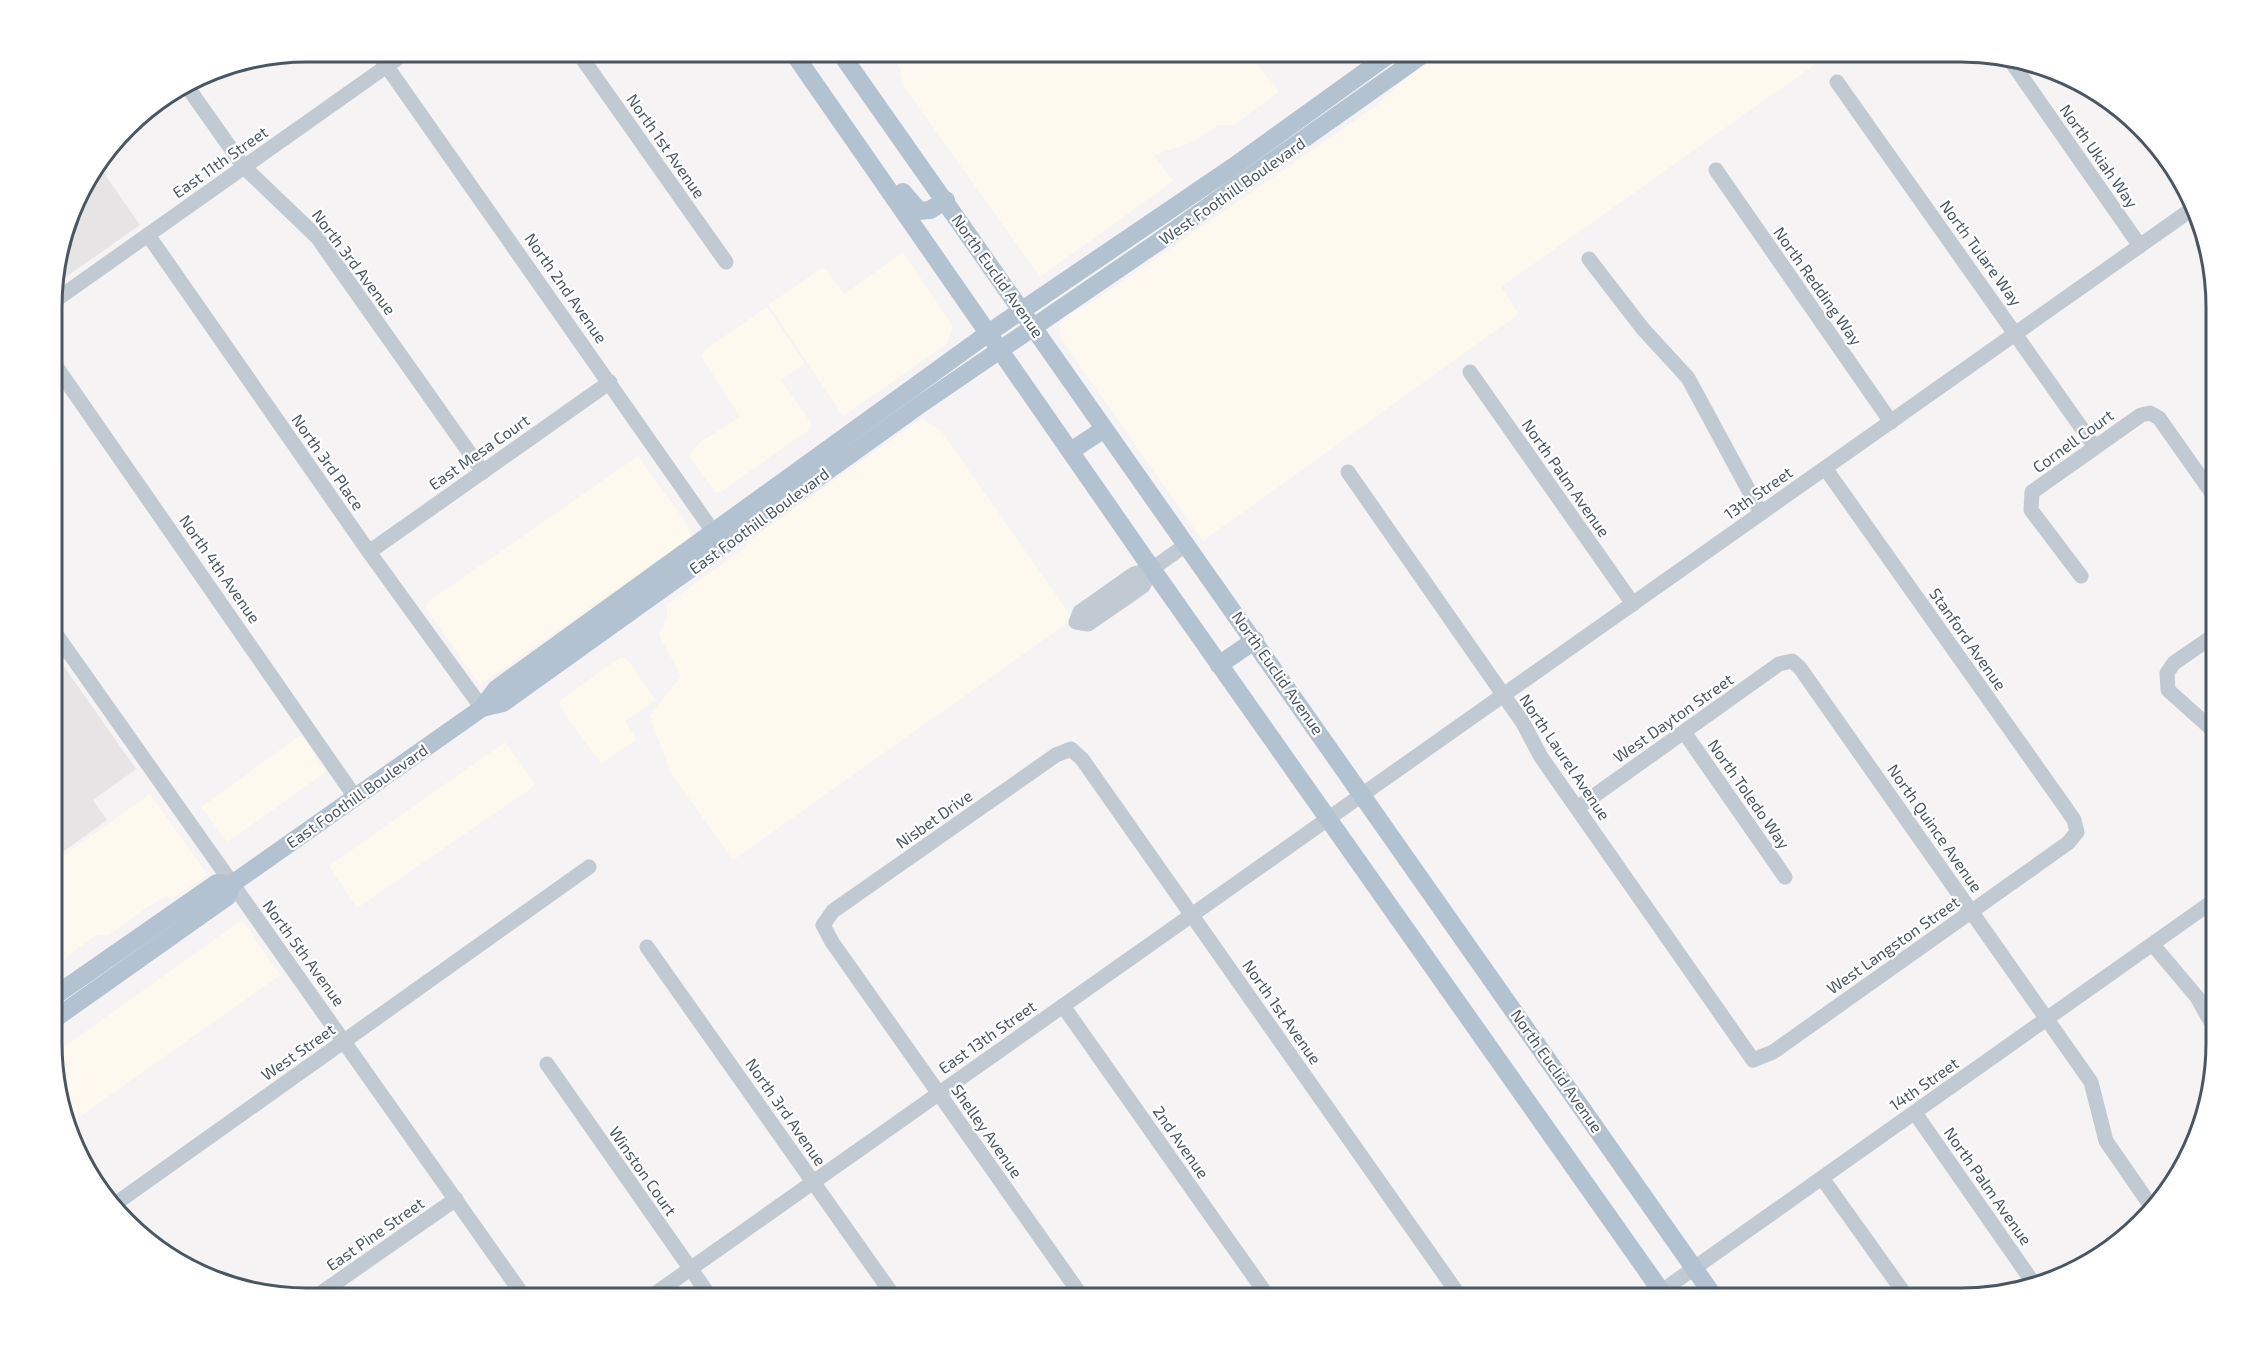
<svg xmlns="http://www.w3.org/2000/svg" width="2268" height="1349" font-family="'Exo 2',sans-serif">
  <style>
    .commercial { fill: #fdf9ef }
    .education { fill: #e6e4e5 }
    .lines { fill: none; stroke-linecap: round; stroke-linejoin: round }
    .minor { stroke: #c1cad2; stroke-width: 15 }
    .major { stroke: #b3c2d1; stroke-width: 18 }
    .labels { text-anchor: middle; stroke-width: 4.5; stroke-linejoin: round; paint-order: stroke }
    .street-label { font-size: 16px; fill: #4a5661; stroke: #fff }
    .rim { fill: none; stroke: #4a5661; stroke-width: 3 }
  </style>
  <rect width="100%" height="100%" fill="#f5f3f3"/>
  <g class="commercial">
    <polygon points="912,51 1247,51 1279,92 1234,125 1218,125 1194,142 1154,155 1173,181 1040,277 905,88 897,62"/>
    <polygon points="1441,51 1834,51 1501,287 1519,314 1203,541 1061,339 1059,326 1066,315 1094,301 1376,106 1407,76"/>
    <polygon points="903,252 953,326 947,344 843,416 768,305 820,269 826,269 844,294"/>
    <polygon points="767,307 805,363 781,380 811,423 810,429 721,492 715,492 690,457 690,454 699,443 740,417 701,356 705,350"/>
    <polygon points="922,418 942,432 1073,619 733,860 670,772 650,716 681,676 659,635 667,617 667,604 743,549 748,541"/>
    <polygon points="638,456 691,530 690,537 480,685 426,608 428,602"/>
    <polygon points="619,658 626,658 656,700 625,721 637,739 601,764 560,707 559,701"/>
    <polygon points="301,735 326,772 227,842 201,807"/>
    <polygon points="505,742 535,784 533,787 357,908 329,866"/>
    <polygon points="150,794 208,875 172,899 165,897 149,906 109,935 97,935 71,953 53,976 53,863"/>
    <polygon points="242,920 280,975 71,1123 53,1075 53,1055"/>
  </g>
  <g class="education">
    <polygon points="99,166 140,225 53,286 53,274 78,193"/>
    <polygon points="53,651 136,769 93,800 107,820 53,859"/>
  </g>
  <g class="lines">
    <g class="minor">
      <polyline points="376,51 719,540"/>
      <polyline points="577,51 726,262"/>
      <polyline points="2008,57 2140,246"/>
      <polyline points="1837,82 2095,447"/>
      <polyline points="186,85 244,167 317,237 483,472"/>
      <polyline points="1716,170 1891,422"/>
      <polyline points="148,235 369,552 482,708"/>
      <polyline points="1589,259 1643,329 1688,378 1761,513"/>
      <polyline points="53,302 408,51"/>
      <polyline points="53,362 355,797"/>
      <polyline points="1470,372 1633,604"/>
      <polyline points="1348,472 1523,723 1541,757 1753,1060 1773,1052 2068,843 2077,832 2074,820 2063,804 1825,468"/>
      <polyline points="369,552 610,382"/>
      <polyline points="1152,569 1143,586 1088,624 1076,622 1080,612 1134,574 1152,569 1187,544"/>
      <polyline points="2081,576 2031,510 2032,492 2141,415 2150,413 2159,418 2216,499"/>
      <polyline points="53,630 525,1298"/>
      <polyline points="2216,634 2174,663 2167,673 2168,690 2216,733"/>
      <polyline points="1684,732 1785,877"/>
      <polyline points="1577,808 1779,664 1792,661 1800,668 2091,1082 2106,1141 2153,1209"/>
      <polyline points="2153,945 2197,997 2216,1031"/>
      <polyline points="647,947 895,1298"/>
      <polyline points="1063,1006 1269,1298"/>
      <polyline points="547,1064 711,1298"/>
      <polyline points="1915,1113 2032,1281"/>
      <polyline points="1822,1178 1907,1297"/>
      <polyline points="115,1204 589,867"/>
      <polyline points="314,1298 456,1199"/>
      <polyline points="649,1298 2192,209"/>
      <polyline points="1083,1298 832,942 823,925 833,911 1056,755 1071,749 1082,759 1461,1298"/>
      <polyline points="1652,1298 2216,899"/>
    </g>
    <g class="major">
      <polyline points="792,51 1152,569 1666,1298"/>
      <polyline points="839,51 1715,1298"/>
      <polyline points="903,192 919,211 930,210 946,200"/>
      <polyline points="1071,451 1104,429"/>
      <polyline points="1219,665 1255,640"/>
      <polyline points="482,708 503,703 921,404 1158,242 1428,51"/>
      <polyline points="53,997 217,883 232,884"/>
      <polyline points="53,1020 227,897 232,884 482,708 496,689 990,332 1233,167 1394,51"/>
    </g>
  </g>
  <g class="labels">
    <g class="street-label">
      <text transform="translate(666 146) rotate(55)" y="6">North 1st Avenue</text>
      <text transform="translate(2099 156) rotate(55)" y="6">North Ukiah Way</text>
      <text transform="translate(220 162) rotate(-35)" y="6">East 11th Street</text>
      <text transform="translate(1232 191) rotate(-35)" y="6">West Foothill Boulevard</text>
      <text transform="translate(1981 253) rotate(54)" y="6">North Tulare Way</text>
      <text transform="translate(354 262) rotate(53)" y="6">North 3rd Avenue</text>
      <text transform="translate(998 276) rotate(55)" y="6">North Euclid Avenue</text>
      <text transform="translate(1818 286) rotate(55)" y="6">North Redding Way</text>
      <text transform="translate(566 288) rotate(55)" y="6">North 2nd Avenue</text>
      <text transform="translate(2073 441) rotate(-36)" y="6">Cornell Court</text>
      <text transform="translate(479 452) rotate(-35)" y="6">East Mesa Court</text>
      <text transform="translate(328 462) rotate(55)" y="6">North 3rd Place</text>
      <text transform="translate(1566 478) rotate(55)" y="6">North Palm Avenue</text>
      <text transform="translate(1758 493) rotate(-35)" y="6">13th Street</text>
      <text transform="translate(759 521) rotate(-36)" y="6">East Foothill Boulevard</text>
      <text transform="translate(220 569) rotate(55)" y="6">North 4th Avenue</text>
      <text transform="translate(1968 639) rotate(55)" y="6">Stanford Avenue</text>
      <text transform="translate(1278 673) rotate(55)" y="6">North Euclid Avenue</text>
      <text transform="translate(1673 718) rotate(-35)" y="6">West Dayton Street</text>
      <text transform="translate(1565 757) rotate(56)" y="6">North Laurel Avenue</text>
      <text transform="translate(1749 794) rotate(55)" y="6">North Toledo Way</text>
      <text transform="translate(357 796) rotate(-35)" y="6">East Foothill Boulevard</text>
      <text transform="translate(934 819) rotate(-35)" y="6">Nisbet Drive</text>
      <text transform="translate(1935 828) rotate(55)" y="6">North Quince Avenue</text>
      <text transform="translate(1893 945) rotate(-35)" y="6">West Langston Street</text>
      <text transform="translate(304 953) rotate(54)" y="6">North 5th Avenue</text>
      <text transform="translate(1282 1012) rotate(55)" y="6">North 1st Avenue</text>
      <text transform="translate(987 1037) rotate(-35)" y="6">East 13th Street</text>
      <text transform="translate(298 1052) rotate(-35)" y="6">West Street</text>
      <text transform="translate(1557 1071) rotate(55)" y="6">North Euclid Avenue</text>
      <text transform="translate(1924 1084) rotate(-35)" y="6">14th Street</text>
      <text transform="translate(786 1112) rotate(55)" y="6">North 3rd Avenue</text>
      <text transform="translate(987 1131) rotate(55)" y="6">Shelley Avenue</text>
      <text transform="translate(1181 1142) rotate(55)" y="6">2nd Avenue</text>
      <text transform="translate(643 1171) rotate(55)" y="6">Winston Court</text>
      <text transform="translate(1988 1186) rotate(55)" y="6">North Palm Avenue</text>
      <text transform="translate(375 1234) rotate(-35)" y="6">East Pine Street</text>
    </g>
  </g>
  <path d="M0 0H2268V1349H0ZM307 62H1961A245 245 0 0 1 2206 307V1043A245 245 0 0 1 1961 1288H307A245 245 0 0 1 62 1043V307A245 245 0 0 1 307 62Z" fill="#fff" fill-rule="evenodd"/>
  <path class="rim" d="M307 62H1961A245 245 0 0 1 2206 307V1043A245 245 0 0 1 1961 1288H307A245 245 0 0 1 62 1043V307A245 245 0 0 1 307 62Z"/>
</svg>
